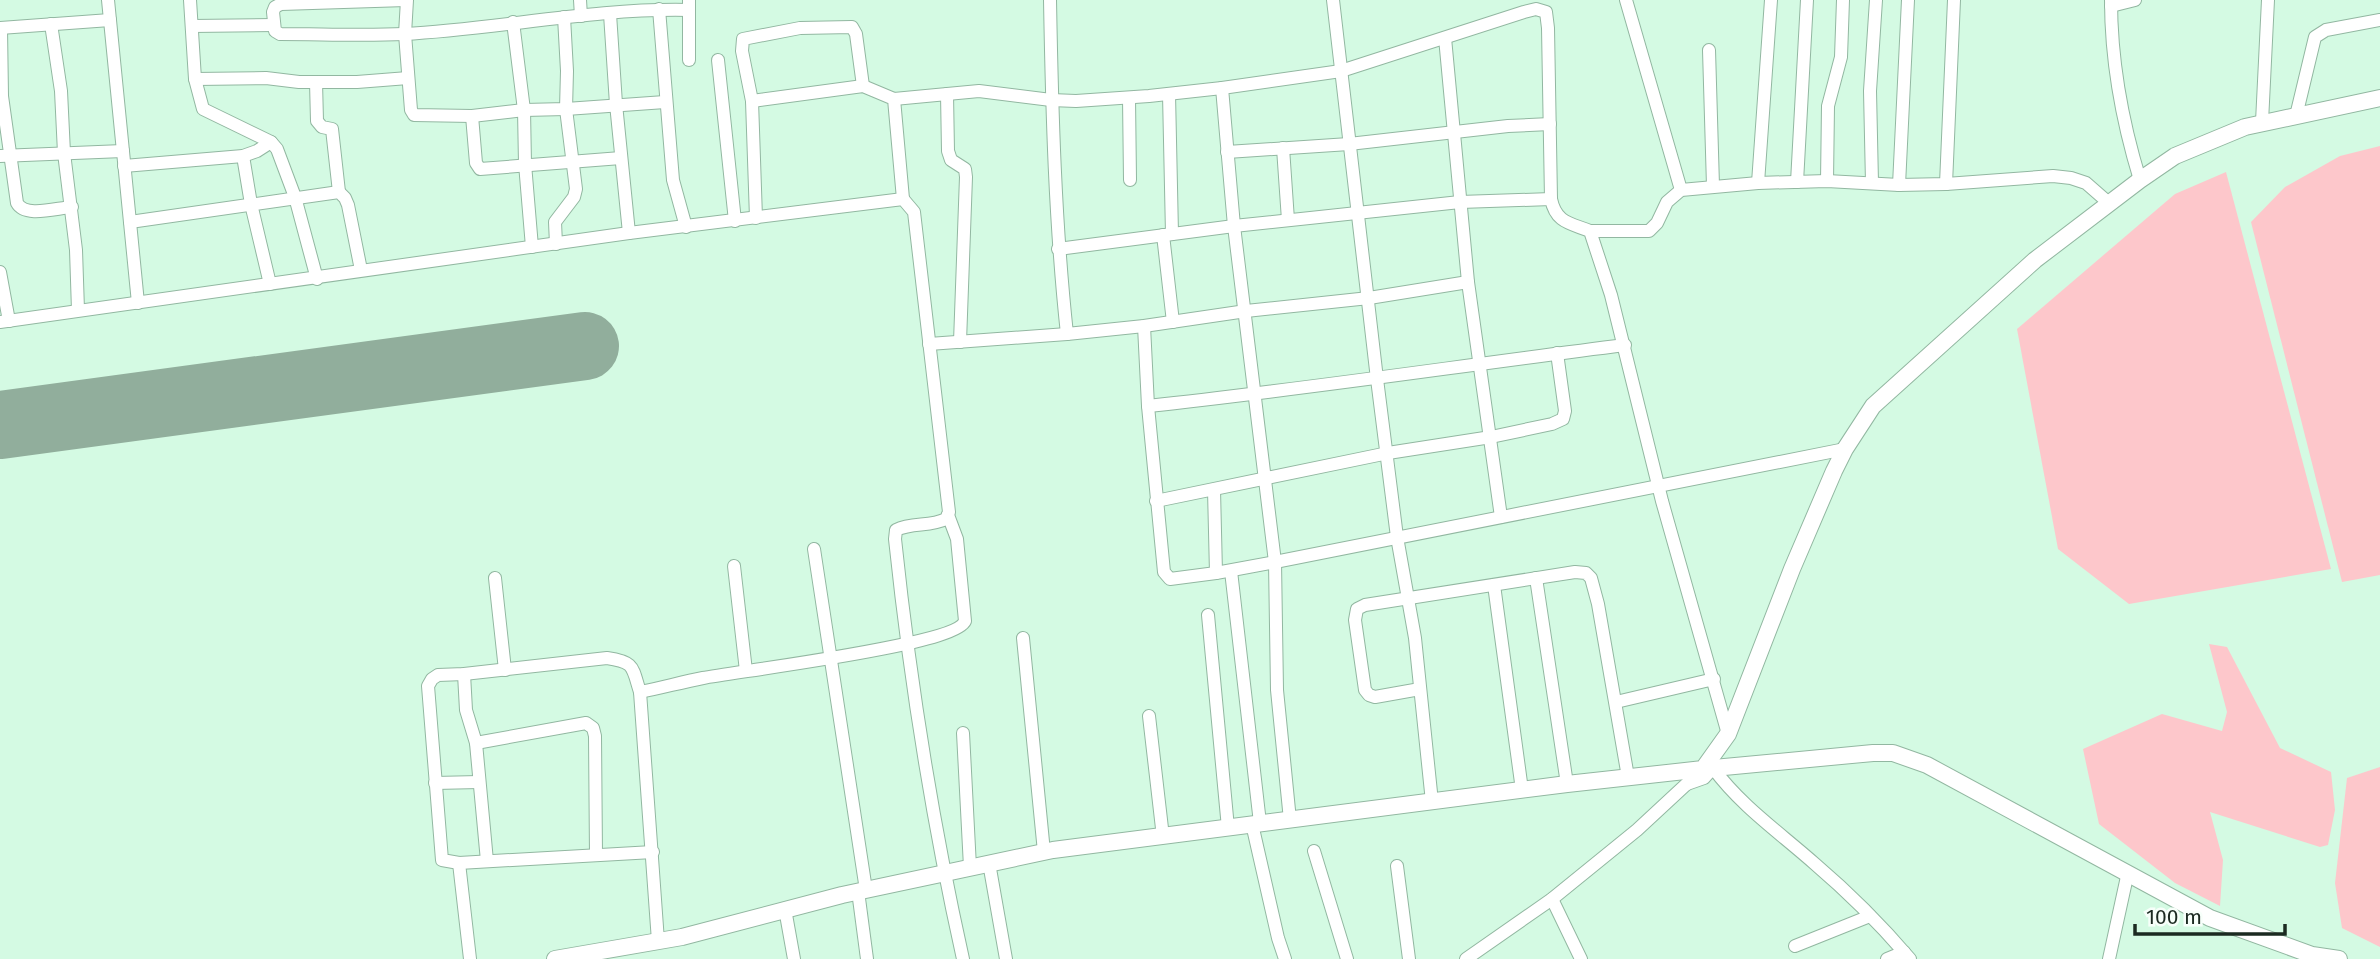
<svg xmlns="http://www.w3.org/2000/svg" width="2380" height="959" font-family="'Fira Sans',sans-serif">
  <style>
    .green { fill: #fdc7cb }
    .lines { fill: none; stroke-linecap: round; stroke-linejoin: round }
    .runway { stroke: #91ae9c; stroke-width: 68 }
    .minor-casing { stroke: #92b7a1; stroke-width: 14 }
    .major-casing { stroke: #92b7a1; stroke-width: 18 }
    .minor { stroke: #fff; stroke-width: 12 }
    .major { stroke: #fff; stroke-width: 16 }
  </style>
  <rect width="100%" height="100%" fill="#d4fae3"/>
  <g class="green">
    <polygon points="2380,146 2380,575 2342,582 2251,222 2285,187 2340,156"/>
    <polygon points="2226,172 2331,569 2129,604 2058,549 2017,329 2175,194"/>
    <polygon points="2209,644 2227,647 2280,748 2331,772 2335,810 2328,845 2320,847 2210,812 2223,860 2220,906 2175,883 2099,824 2083,749 2162,714 2222,731 2227,712"/>
    <polygon points="2380,767 2380,947 2342,928 2335,883 2347,778"/>
  </g>
  <g class="lines">
    <polyline class="runway" points="0,425 585,346"/>
    <g class="minor-casing">
      <g id="minor">
        <polyline points="108,0 138,303"/>
        <polyline points="190,0 195,79 203,109 271,142 277,149 295,197 317,279"/>
        <path d="M 406,0 L 281,4 L 275,7 L 273,12 L 275,31 L 280,34 C 322,34 363,36 404,34 C 499,29 593,8 688,10"/>
        <polyline points="407,0 405,34 411,110 414,115 472,116 524,110 566,109 665,102"/>
        <polyline points="580,0 581,16"/>
        <polyline points="689,0 689,60"/>
        <path d="M 1050,0 C 1052,112 1055,223 1067,334 L 1144,326 L 1246,311 L 1369,298 L 1468,282"/>
        <polyline points="1333,0 1377,379 1397,537 1415,638 1432,802"/>
        <polyline points="1626,0 1681,190"/>
        <path d="M 2111,0 C 2111,62 2122,121 2140,180"/>
        <polyline points="2111,6 2135,0"/>
        <polyline points="659,9 673,180 686,227"/>
        <polyline points="610,14 616,104 629,233"/>
        <polyline points="513,22 524,110 525,164 532,247"/>
        <polyline points="51,24 61,91 64,153 76,250 78,310"/>
        <polyline points="192,26 274,25"/>
        <polyline points="0,28 110,20"/>
        <path d="M 1,28 L 2,96 L 17,203 C 25,218 56,208 72,207"/>
        <polyline points="1445,38 1468,282 1501,517"/>
        <polyline points="1709,50 1713,186"/>
        <polyline points="718,60 735,221"/>
        <polyline points="195,79 266,78 299,82 357,82 408,78"/>
        <polyline points="316,82 317,121 322,127 332,129 339,192"/>
        <polyline points="947,94 948,151 951,160 965,169 966,177 960,342"/>
        <polyline points="1169,94 1172,234"/>
        <polyline points="1129,98 1130,180"/>
        <polyline points="894,99 979,91 1051,100 1076,101 1149,96 1222,88"/>
        <polyline points="752,101 863,86 894,99 903,199"/>
        <polyline points="472,116 476,163 480,169 621,158"/>
        <polyline points="2296,116 2315,37 2326,30 2380,20"/>
        <polyline points="2262,122 2268,0"/>
        <polyline points="1283,148 1288,220"/>
        <polyline points="1227,152 1349,144 1508,126 1550,124"/>
        <polyline points="0,156 123,151"/>
        <polyline points="243,156 251,204 270,284"/>
        <polyline points="124,166 243,156 257,151 271,142"/>
        <polyline points="1827,181 1828,106 1841,57 1843,0"/>
        <polyline points="1797,182 1807,0"/>
        <polyline points="1758,183 1771,0"/>
        <polyline points="1872,183 1870,91 1876,0"/>
        <polyline points="1946,184 1954,0"/>
        <polyline points="1899,185 1908,0"/>
        <polyline points="756,218 752,101 742,51 743,39 800,28 852,27 856,34 863,86"/>
        <polyline points="130,222 339,192 345,198 348,205 361,270"/>
        <polyline points="1590,231 1649,231 1657,223 1667,202 1681,190 1758,183 1827,181 1899,185 1946,184 2053,176 2071,178 2086,183 2110,204"/>
        <polyline points="1163,235 1173,322"/>
        <polyline points="556,244 555,222 574,197 576,189 566,109 567,71 564,17"/>
        <path d="M 1058,249 L 1234,226 L 1460,202 L 1551,199 C 1556,223 1570,223 1590,231 L 1611,295 L 1662,501 L 1728,734"/>
        <polyline points="0,272 9,321"/>
        <path d="M 0,322 L 629,233 L 903,199 L 914,212 L 949,512 L 946,519 C 930,527 912,522 896,530 L 895,539 C 910,681 932,820 963,959"/>
        <polyline points="1144,326 1148,406 1164,572 1170,579 1216,573 1275,562 1845,449"/>
        <polyline points="929,344 1067,334"/>
        <path d="M 1148,406 C 1307,389 1465,365 1625,345"/>
        <polyline points="1214,490 1216,573"/>
        <polyline points="1156,501 1388,453 1491,437 1552,424 1563,419 1565,411 1557,353"/>
        <polyline points="814,549 866,890"/>
        <polyline points="734,566 746,671"/>
        <polyline points="1231,571 1260,823"/>
        <polyline points="495,578 505,670"/>
        <polyline points="1536,578 1567,784"/>
        <polyline points="1494,585 1522,790"/>
        <polyline points="1208,615 1228,828"/>
        <polyline points="1023,638 1044,852"/>
        <polyline points="464,674 466,710 476,743 487,861"/>
        <polyline points="1420,689 1375,697 1369,695 1365,690 1355,620 1357,609 1365,605 1575,572 1586,573 1591,578 1598,604 1628,777"/>
        <polyline points="640,692 658,941"/>
        <polyline points="1616,702 1714,679"/>
        <polyline points="1149,716 1163,837"/>
        <polyline points="963,733 970,867"/>
        <polyline points="476,743 586,723 593,728 595,736 596,855"/>
        <polyline points="435,783 479,782"/>
        <path d="M 1687,784 L 1704,778 L 1713,768 C 1742,807 1779,832 1815,864 C 1849,893 1881,925 1910,959"/>
        <polyline points="1290,820 1277,690 1275,562 1234,226 1222,88 1341,71 1524,12 1536,9 1546,12 1548,28 1551,199"/>
        <polyline points="1252,824 1278,938 1285,959"/>
        <polyline points="1314,851 1347,959"/>
        <path d="M 653,852 L 459,863 L 442,860 L 428,686 L 432,679 L 438,675 L 464,674 L 607,658 C 635,662 632,667 640,692 C 661,688 682,682 703,678 C 739,671 956,645 965,621 L 957,539 L 948,515"/>
        <polyline points="459,863 470,959"/>
        <polyline points="989,863 1006,959"/>
        <polyline points="1397,866 1409,959"/>
        <polyline points="858,891 867,959"/>
        <polyline points="1552,899 1581,959"/>
        <polyline points="785,909 794,959"/>
        <polyline points="1795,946 1870,916"/>
        <polyline points="1466,959 1552,899 1637,830 1692,779"/>
        <polyline points="1887,959 1904,952"/>
        <polyline points="2109,959 2128,872"/>
      </g>
    </g>
    <g class="major-casing">
      <g id="major">
        <polyline points="1703,769 1873,753 1893,753 1927,765 2210,918 2312,955 2339,959"/>
        <polyline points="555,959 682,937 842,895 1053,850 1567,784 1703,769 1728,734 1792,569 1834,471 1845,449 1873,406 2035,260 2140,180 2175,156 2245,127 2380,98"/>
      </g>
    </g>
    <use href="#minor" class="minor"/>
    <use href="#major" class="major"/>
  </g>
  <path d="M2135 924v10h150v-10" fill="none" stroke="#1b2a21" stroke-width="3.5"/>
  <text x="2146" y="924" font-size="21" fill="#1b2a21" stroke="#f7fffa" stroke-width="5" paint-order="stroke">100 m</text>
</svg>
